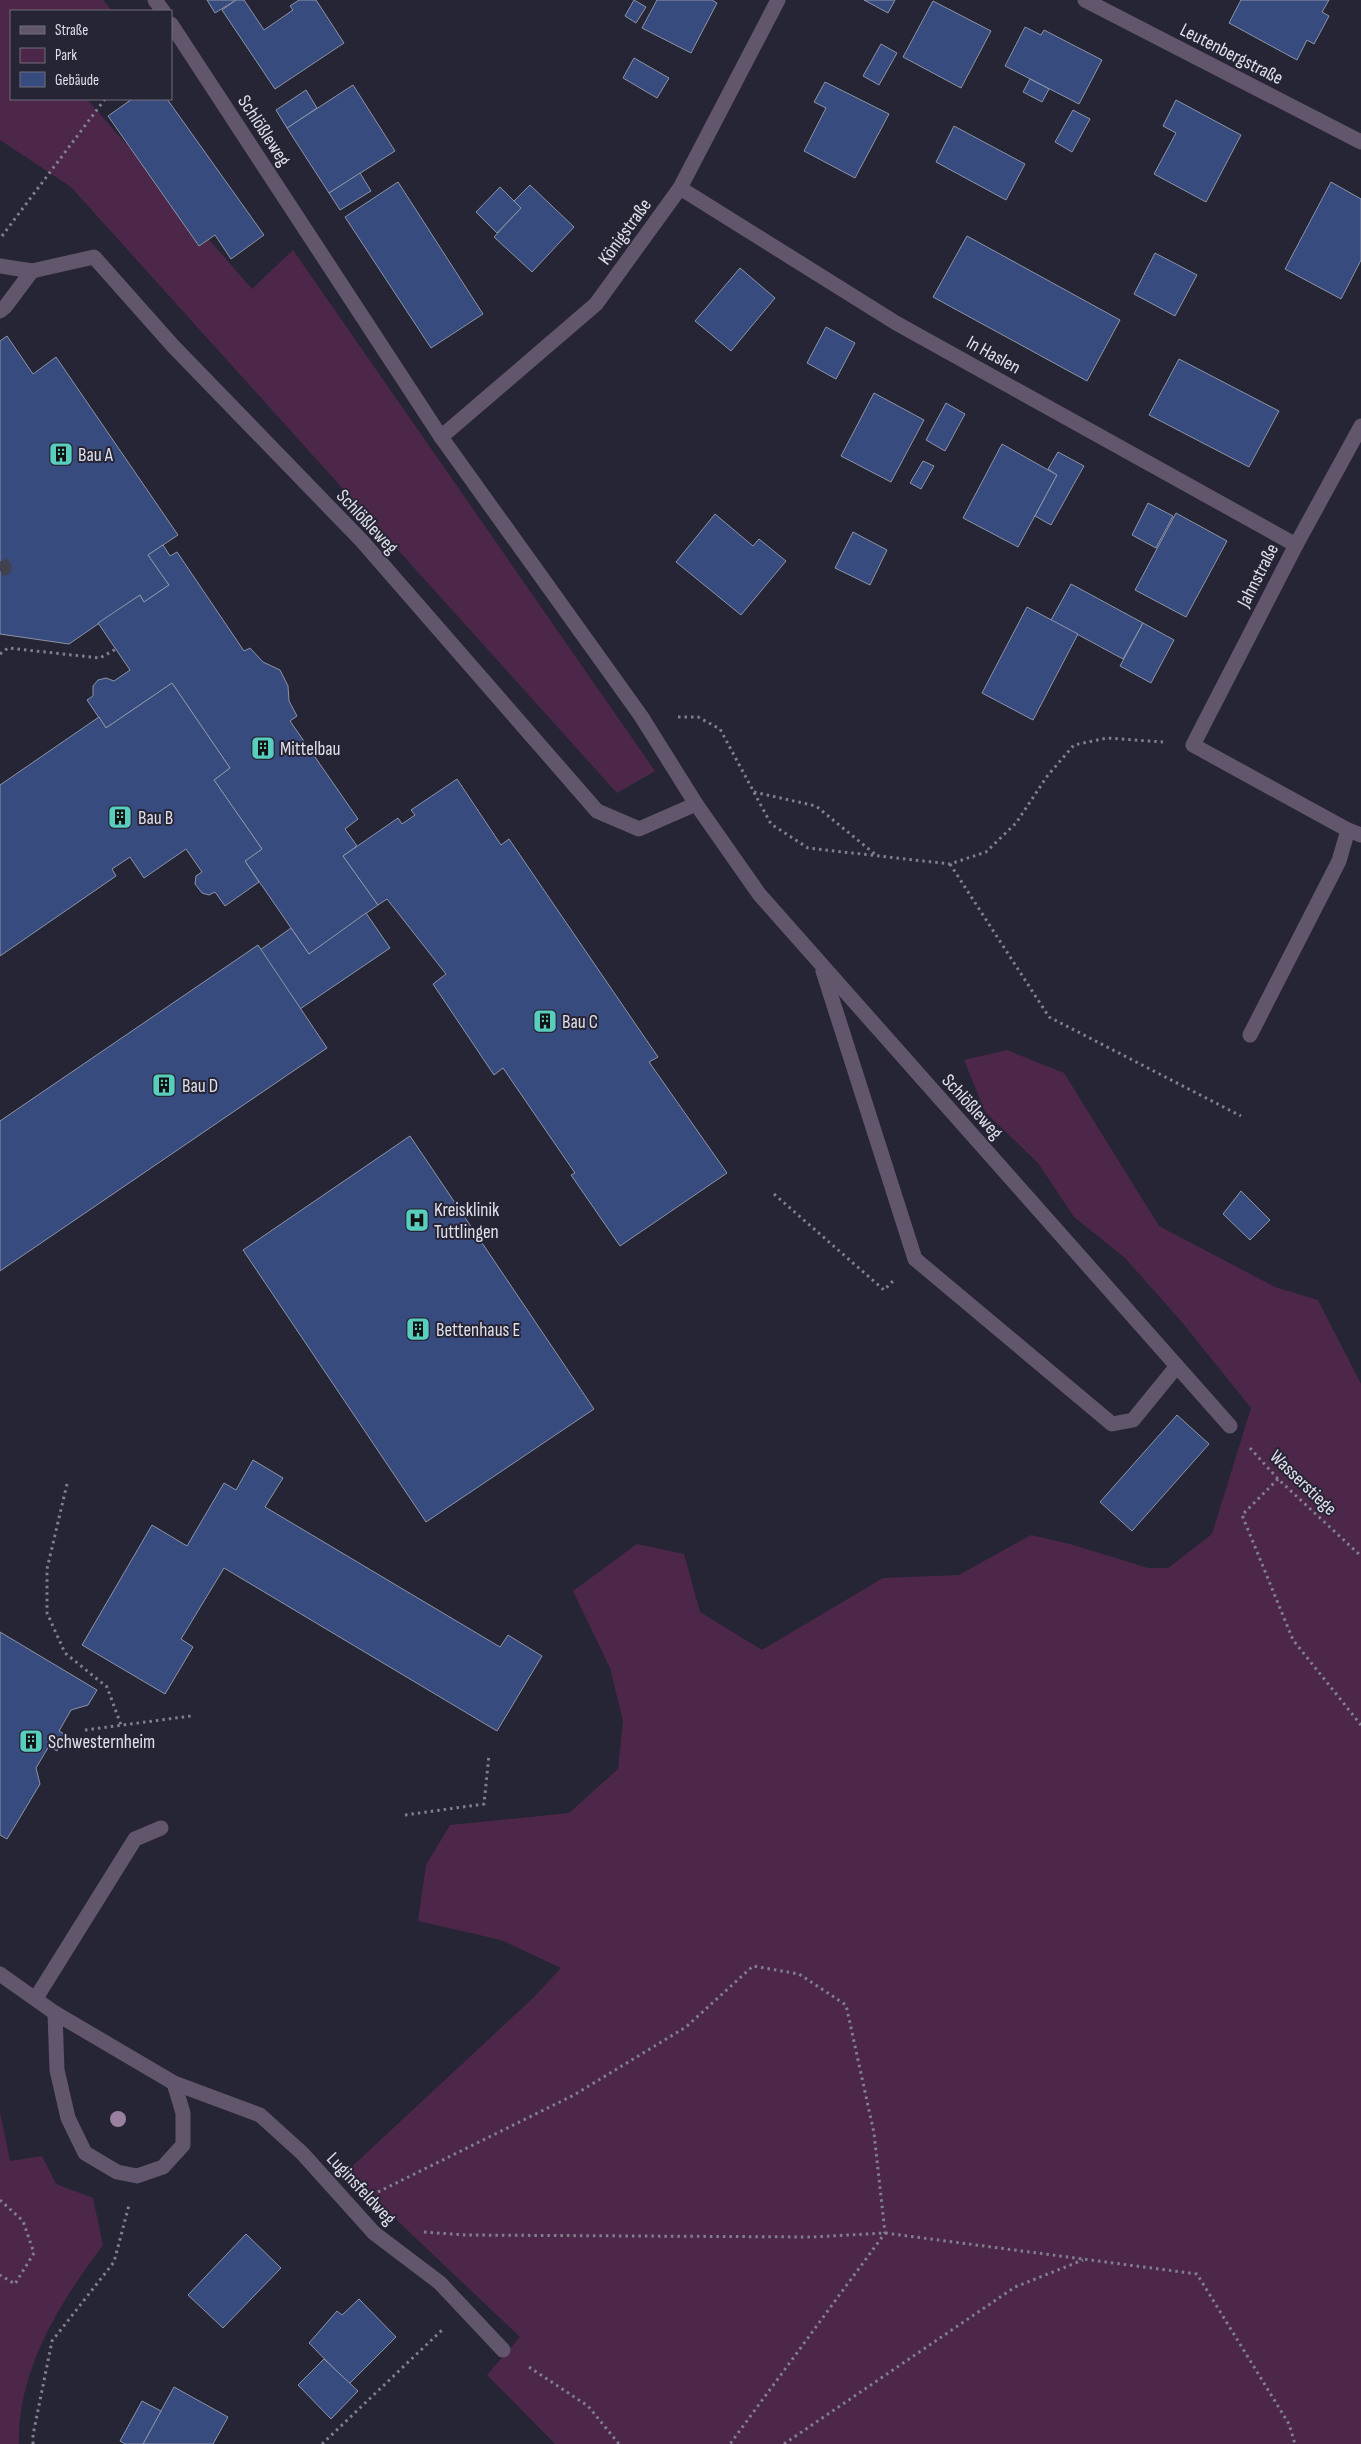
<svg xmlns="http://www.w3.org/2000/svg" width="1361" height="2444" font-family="'Sofia Sans Condensed',sans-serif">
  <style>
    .green { fill: #4c274a }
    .building { fill: #384b7f; stroke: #8c94a6 }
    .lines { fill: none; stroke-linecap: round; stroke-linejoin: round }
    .minor-tunnel { stroke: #424150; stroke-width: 15; stroke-dasharray: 15 8; stroke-linecap: butt }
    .path { stroke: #807f8d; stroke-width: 3; stroke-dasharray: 2.5 4; stroke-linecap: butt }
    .minor { stroke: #62566d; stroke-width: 15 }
    .tree { fill: #99809e }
    .labels { text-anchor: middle; stroke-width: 4; stroke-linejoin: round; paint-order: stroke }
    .street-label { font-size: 19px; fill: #e0dfea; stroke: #262535 }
    .poi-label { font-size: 19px; fill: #e0dfea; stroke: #262535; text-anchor: start }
  </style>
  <rect width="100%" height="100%" fill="#262535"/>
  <g class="green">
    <polygon points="0,0 103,0 112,11 11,11 11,99 87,99 252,289 293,250 655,771 617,793 71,187 0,140"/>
    <polygon points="1007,1050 1064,1073 1159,1226 1275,1287 1318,1300 1361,1384 1361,2444 555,2444 487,2375 520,2337 346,2172 532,1999 561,1968 501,1940 418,1921 426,1865 450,1825 569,1813 618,1769 623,1721 610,1668 573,1591 637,1544 684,1554 700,1612 762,1650 883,1578 959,1575 1031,1535 1070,1544 1148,1568 1168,1568 1212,1534 1251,1408 1181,1321 1125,1258 1074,1217 1038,1163 985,1112 964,1060"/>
    <path d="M 0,2112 L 10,2161 L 42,2156 L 56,2184 L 93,2198 L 103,2245 C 60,2302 17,2371 19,2444 L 0,2444 Z"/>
  </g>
  <g class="building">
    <polygon points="207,0 236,0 215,13"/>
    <polygon points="236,0 244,0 264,30 293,10 290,6 299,0 316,0 344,43 275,89 222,10"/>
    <polygon points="634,0 646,7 636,23 625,16"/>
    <polygon points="657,0 712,0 717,3 691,53 642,28"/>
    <polygon points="864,0 895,0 888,13"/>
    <polygon points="1241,0 1329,0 1322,12 1329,16 1314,44 1307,40 1297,60 1229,23"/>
    <polygon points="933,1 991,31 961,88 903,57"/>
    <polygon points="1025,27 1041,35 1044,30 1102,60 1079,104 1005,66"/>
    <polygon points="881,44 897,53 879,85 863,76"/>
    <polygon points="634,58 669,78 657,98 623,78"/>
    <polygon points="1030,79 1049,89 1042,102 1023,92"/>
    <polygon points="825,82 889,114 855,178 804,151 826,108 814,102"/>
    <polygon points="353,85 395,151 329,193 287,128"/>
    <polygon points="306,90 317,108 287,128 276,110"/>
    <polygon points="132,99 167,99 264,235 231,259 215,235 199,246 108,116"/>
    <polygon points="1176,100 1241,135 1206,202 1154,174 1176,133 1163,126"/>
    <polygon points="1073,110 1090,119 1072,152 1055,142"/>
    <polygon points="954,126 1025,164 1006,200 936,162"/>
    <polygon points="360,173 371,191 340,210 329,193"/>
    <polygon points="398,182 483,314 431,348 345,217"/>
    <polygon points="1331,182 1361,199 1361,260 1341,299 1285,269"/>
    <polygon points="530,185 574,227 532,272 494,237 521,208 514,201"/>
    <polygon points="500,187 521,208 497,233 476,212"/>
    <polygon points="967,236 1120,320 1087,381 933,297"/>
    <polygon points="1155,253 1197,275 1175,316 1134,294"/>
    <polygon points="740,268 775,298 731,351 695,321"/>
    <polygon points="826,327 855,343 836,379 807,363"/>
    <polygon points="7,336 33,374 56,357 178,535 148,555 169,585 144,602 140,595 69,644 0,634 0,341"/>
    <polygon points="1179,359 1279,411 1249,467 1149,415"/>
    <polygon points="874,393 924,420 891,482 841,456"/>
    <polygon points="946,403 965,414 945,451 926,440"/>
    <polygon points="1002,444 1057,475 1018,547 963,518"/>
    <polygon points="1058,452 1084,466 1051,525 1035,516 1057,475 1048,469"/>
    <polygon points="923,461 934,466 921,489 910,483"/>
    <polygon points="1148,503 1173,516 1156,548 1132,535"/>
    <polygon points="1176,513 1227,541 1186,617 1135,590"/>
    <polygon points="715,514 753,546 759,539 786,561 741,615 676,562"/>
    <polygon points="853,532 887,550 870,585 835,568"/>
    <polygon points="163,545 170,556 177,552 244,651 250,648 263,662 280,670 288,686 289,701 297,716 290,721 358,819 345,829 357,846 343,856 378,905 309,954 245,861 262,849 214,780 230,768 172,683 106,728 87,700 93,696 93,686 98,680 106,678 114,681 130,670 98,623 140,595 144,602 169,585 148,555"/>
    <polygon points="1071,584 1143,623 1123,659 1051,620"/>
    <polygon points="1027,607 1078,634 1033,720 982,693"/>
    <polygon points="1143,623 1174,640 1151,683 1120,666"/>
    <polygon points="172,683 230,768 214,780 262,849 245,861 259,882 225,906 215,892 209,895 202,893 195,884 196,876 202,872 186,849 144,878 130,857 112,869 116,876 0,956 0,785 99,717 106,728"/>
    <polygon points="457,779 501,845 509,839 658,1057 649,1062 727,1173 620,1246 571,1175 575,1173 503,1068 494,1075 433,984 446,974 387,899 378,905 343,856 398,818 402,824 415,815 411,810"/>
    <polygon points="366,913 390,948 300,1009 260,950 291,928 309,954"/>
    <polygon points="258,945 327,1048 0,1271 0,1121"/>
    <polygon points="410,1136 594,1409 426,1522 243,1250"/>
    <polygon points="1241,1191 1270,1220 1250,1240 1223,1214"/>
    <polygon points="1177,1415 1209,1444 1132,1531 1100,1502"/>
    <polygon points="253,1460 283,1478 265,1507 500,1647 508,1635 542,1656 497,1731 224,1568 181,1639 193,1647 165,1694 82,1645 152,1525 187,1546 224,1483 236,1490"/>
    <polygon points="0,1632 97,1690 88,1705 71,1710 59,1731 66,1735 57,1751 49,1746 36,1768 40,1784 7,1839 0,1835"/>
    <polygon points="246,2234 281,2268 223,2328 188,2295"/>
    <polygon points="359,2299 396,2337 349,2384 309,2343 337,2311 342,2315"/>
    <polygon points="324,2359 358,2391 331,2419 298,2385"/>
    <polygon points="174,2387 228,2417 213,2444 143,2444"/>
    <polygon points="142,2401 161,2411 143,2444 125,2444 120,2441"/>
  </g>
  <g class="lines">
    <polyline class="minor-tunnel" points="0,562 4,568 0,570"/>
    <g class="path">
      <polyline points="2,236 105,99"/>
      <polyline points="0,654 8,648 100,658 116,649"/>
      <polyline points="678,717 698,717 720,729 771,824 808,848 950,864 986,852 1016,823 1048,775 1074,745 1107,738 1163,742"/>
      <polyline points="754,792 816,806 876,855"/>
      <polyline points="950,864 1049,1017 1241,1116"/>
      <polyline points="774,1194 884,1290 893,1281"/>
      <polyline points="1250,1448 1278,1479 1361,1556"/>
      <polyline points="1278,1479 1242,1515 1293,1640 1361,1725"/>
      <polyline points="67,1484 47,1569 47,1613 65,1653 107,1687 121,1725"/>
      <polyline points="85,1730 191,1716"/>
      <polyline points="405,1815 484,1804 489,1755"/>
      <polyline points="378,2192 574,2095 686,2027 753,1966 799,1974 846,2005 874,2133 885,2233 730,2444"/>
      <polyline points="0,2200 23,2221 34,2253 15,2284 0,2275"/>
      <polyline points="424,2232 465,2235 812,2237 885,2233 1197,2274 1289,2424 1295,2444"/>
      <polyline points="529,2367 588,2406 619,2444"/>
      <polyline points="33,2444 33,2435 52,2341 114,2262 129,2205"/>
      <polyline points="322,2444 442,2330"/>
      <polyline points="784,2444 1015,2287 1083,2260"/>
    </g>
    <g class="minor">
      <polyline points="155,0 163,11"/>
      <polyline points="1085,0 1361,142"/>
      <polyline points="171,24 441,437 641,716 696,804 759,894 1230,1426"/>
      <polyline points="680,188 896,323 1296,545"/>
      <polyline points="0,266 32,271 94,257 173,346 362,541 597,811 639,829 696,804"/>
      <polyline points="0,311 5,307 32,271"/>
      <polyline points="1361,426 1296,545 1193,745 1348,830 1361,835"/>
      <polyline points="441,437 596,304 680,188 778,0"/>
      <polyline points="823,971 915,1259 1112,1424 1133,1420 1177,1366"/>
      <polyline points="1250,1035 1339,861 1348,830"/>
      <polyline points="0,1974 55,2013 174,2083 260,2115 302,2153 374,2233 440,2283 503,2350"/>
      <polyline points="36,1998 135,1839 161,1828"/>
      <polyline points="55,2013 57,2070 68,2118 85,2153 117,2172 137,2176 163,2167 183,2145 183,2113 174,2083"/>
    </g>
  </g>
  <circle class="tree" cx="118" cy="2119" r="8"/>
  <defs>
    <g id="building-square" transform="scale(1.25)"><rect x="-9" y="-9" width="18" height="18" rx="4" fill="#58cebf" stroke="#262535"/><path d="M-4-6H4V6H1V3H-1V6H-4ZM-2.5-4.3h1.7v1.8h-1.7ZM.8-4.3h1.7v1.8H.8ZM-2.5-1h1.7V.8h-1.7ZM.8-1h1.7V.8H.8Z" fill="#111"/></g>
    <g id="hospital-square" transform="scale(1.25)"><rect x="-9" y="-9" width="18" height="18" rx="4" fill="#58cebf" stroke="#262535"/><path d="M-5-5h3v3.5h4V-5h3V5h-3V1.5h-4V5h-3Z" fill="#111"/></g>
  </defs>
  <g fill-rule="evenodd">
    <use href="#building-square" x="61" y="454"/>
    <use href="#building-square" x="263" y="748"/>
    <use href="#building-square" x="120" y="817"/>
    <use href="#building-square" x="545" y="1021"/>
    <use href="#building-square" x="164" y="1085"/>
    <use href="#hospital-square" x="417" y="1220"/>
    <use href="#building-square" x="418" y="1329"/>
    <use href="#building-square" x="31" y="1741"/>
  </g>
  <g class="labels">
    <g class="street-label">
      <text transform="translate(1232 53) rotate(27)" y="7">Leutenbergstraße</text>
      <text transform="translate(265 130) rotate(57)" y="7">Schlößleweg</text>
      <text transform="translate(624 231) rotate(-54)" y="7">Königstraße</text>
      <text transform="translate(994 354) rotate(29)" y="7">In Haslen</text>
      <text transform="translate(368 521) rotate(47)" y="7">Schlößleweg</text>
      <text transform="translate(1257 575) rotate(-63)" y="7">Jahnstraße</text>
      <text transform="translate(973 1106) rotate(48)" y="7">Schlößleweg</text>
      <text transform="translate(1304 1482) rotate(44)" y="7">Wasserstiege</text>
      <text transform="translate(362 2188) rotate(47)" y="7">Luginsfeldweg</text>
    </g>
    <g class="poi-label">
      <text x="78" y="461">Bau A</text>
      <text x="280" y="755">Mittelbau</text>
      <text x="138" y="824">Bau B</text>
      <text x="562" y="1028">Bau C</text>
      <text x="182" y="1092">Bau D</text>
      <text x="434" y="1216">Kreisklinik<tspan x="434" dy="22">Tuttlingen</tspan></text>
      <text x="436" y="1336">Bettenhaus E</text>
      <text x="48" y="1748">Schwesternheim</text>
    </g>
  </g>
  <rect x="10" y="10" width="162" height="90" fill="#262535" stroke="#706f7d"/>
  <rect x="20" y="26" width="25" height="8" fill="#62566d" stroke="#706f7d"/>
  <text x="55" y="35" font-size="15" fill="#e0dfea">Straße</text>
  <rect x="20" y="48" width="25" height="15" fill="#4c274a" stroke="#706f7d"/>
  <text x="55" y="60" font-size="15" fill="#e0dfea">Park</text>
  <rect x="20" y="72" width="25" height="15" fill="#384b7f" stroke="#706f7d"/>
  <text x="55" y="85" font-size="15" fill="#e0dfea">Gebäude</text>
</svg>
